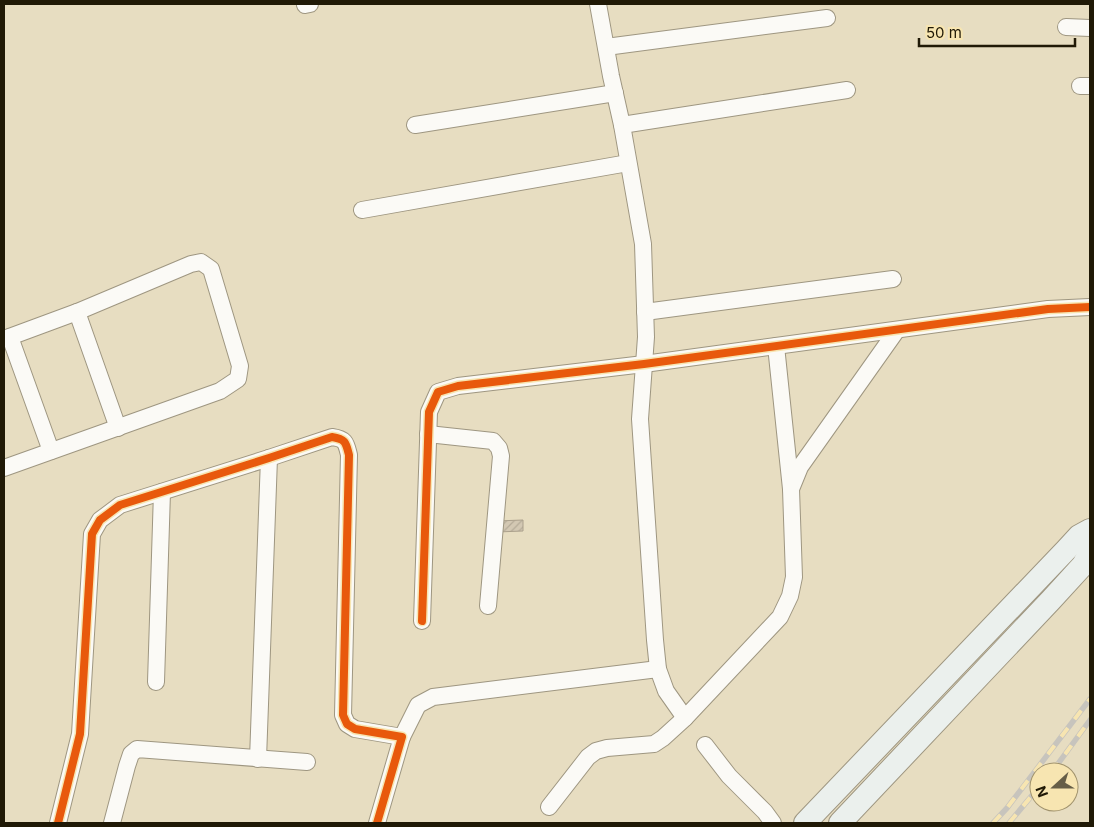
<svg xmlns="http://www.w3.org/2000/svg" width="1094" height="827" font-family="Inter,sans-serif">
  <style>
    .building { fill: url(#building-hatch); stroke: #aba08c }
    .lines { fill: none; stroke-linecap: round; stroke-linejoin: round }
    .minor-casing { stroke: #9e9681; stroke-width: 18 }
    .secondary-casing { stroke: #9e9681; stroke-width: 24 }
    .minor { stroke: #fbfaf6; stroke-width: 16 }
    .secondary { stroke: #ebf0ed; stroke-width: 22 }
    .rail-casing { stroke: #c7c4bd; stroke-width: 5.5 }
    .rail { stroke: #f7e5b1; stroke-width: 4; stroke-dasharray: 11; stroke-linecap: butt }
    .cycleway-casing { stroke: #f7e5b1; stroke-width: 11 }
    .cycleway { stroke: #e8590c; stroke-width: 8 }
  </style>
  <defs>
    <pattern id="building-hatch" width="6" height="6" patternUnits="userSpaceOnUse" patternTransform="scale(1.25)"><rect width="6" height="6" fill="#d3c8b3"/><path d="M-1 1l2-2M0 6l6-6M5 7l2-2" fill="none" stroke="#b5ab98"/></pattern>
  </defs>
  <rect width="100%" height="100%" fill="#e7ddc1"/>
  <polygon class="building" points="523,520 523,531 497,532 496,521"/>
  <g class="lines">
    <g class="minor-casing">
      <g id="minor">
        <polyline points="598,4 611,76 622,125 643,244 646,337 640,419 655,640 658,669 666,691 685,718"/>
        <polyline points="305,5 310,4"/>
        <polyline points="1066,27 1090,28"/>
        <polyline points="606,47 827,18"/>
        <polyline points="1080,86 1090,86"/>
        <polyline points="415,125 615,93"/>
        <polyline points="622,125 847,90"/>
        <polyline points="362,210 628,163"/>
        <polyline points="77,312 118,428"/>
        <polyline points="645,312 893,279"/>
        <polyline points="10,337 51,451"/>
        <polyline points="4,339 77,312 191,264 201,262 211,269 240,366 238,379 220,391 4,468"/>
        <polyline points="776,346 791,489"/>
        <polyline points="428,434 493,441 499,448 501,456 488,606"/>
        <polyline points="422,621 429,412 438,392 458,386 644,364 1048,309 1090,307"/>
        <polyline points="156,682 162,492"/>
        <polyline points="402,737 418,705 433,697 658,669"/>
        <polyline points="705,745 729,776 765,812 773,823"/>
        <polyline points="258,759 269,458"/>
        <polyline points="549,807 588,757 596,751 607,748 654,744 663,738 685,718 780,617 790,596 794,577 791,489 800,467 897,330"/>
        <path d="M 58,823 L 80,734 L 92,534 L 100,520 L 120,505 L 269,458 L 332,437 C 346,439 346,443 349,455 L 343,715 L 347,724 L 355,729 L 402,737 L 377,823"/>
        <polyline points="112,823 127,766 131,754 137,749 307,762"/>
      </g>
    </g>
    <g class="secondary-casing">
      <g id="secondary">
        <polyline points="805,823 1066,550 1079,536 1090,530"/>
        <polyline points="840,823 1051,600 1083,565 1090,552"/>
      </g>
    </g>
    <use href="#minor" class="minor"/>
    <use href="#secondary" class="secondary"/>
    <g class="rail-casing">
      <g id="rail">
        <polyline points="1052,772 1090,720"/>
        <polyline points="993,823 1007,808 1090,699"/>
        <polyline points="1009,823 1039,787"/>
      </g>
    </g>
    <use href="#rail" class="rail"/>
    <g class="cycleway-casing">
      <g id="cycleway">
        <polyline points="422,621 429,412 438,392 458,386 644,364 1048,309 1090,307"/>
        <path d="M 58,823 L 80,734 L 92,534 L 100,520 L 120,505 L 269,458 L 332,437 C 346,439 346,443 349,455 L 343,715 L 347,724 L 355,729 L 402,737 L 377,823"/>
      </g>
    </g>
    <use href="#cycleway" class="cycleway"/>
  </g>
  <rect width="1094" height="827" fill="none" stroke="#201906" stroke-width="10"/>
  <g transform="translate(1054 787) rotate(249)"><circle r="24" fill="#f7e5b1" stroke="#a1936d"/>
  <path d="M0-4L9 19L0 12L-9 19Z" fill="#665e47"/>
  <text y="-8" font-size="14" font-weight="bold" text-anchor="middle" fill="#201906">N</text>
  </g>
  <path d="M919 38v8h156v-8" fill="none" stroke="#201906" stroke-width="2.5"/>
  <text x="926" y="38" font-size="15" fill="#201906" stroke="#f7e5b1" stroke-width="4" paint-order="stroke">50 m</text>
</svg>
